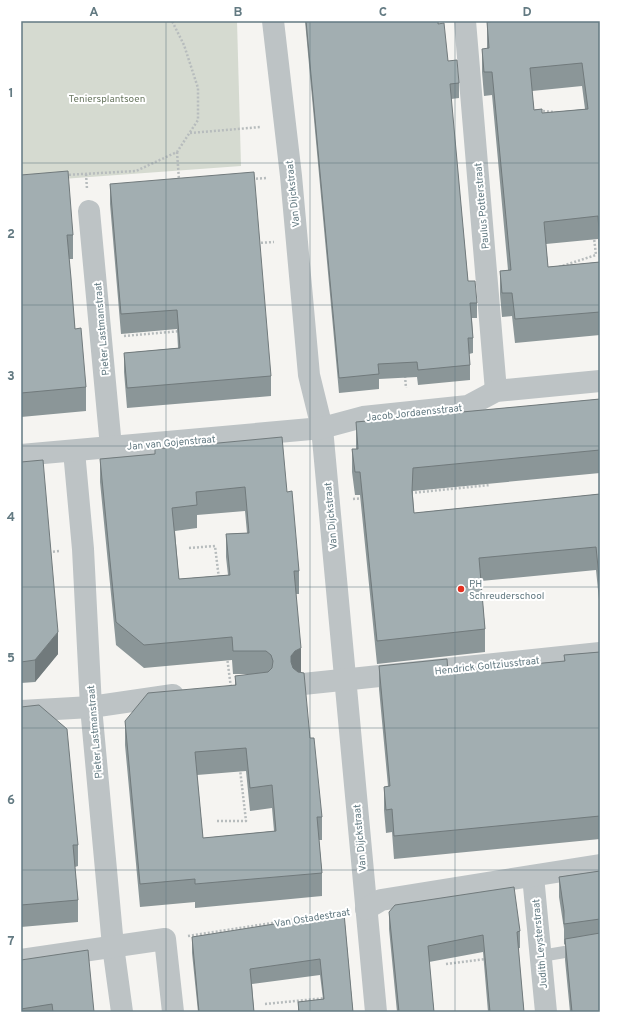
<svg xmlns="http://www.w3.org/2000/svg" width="621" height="1033" font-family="Overpass,sans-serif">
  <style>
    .green { fill: #d5dad0 }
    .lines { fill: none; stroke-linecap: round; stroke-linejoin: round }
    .path { stroke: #b7bcbd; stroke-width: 2.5; stroke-dasharray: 2 2; stroke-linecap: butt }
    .lane { stroke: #bdc3c5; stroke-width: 12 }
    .street { stroke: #bdc3c5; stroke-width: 22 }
    .wall { fill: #8b9698; fill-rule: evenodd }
    .shaded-wall { fill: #717a7c }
    .building { fill: #a2aeb1; stroke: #717a7c; fill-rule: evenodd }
    .grid { fill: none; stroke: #637a82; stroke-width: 1; stroke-opacity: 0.55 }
    .poi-dot { fill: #e43021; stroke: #fff; stroke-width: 1.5 }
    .labels { text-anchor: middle; stroke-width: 4; stroke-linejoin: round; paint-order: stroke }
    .park-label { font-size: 10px; fill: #6b7962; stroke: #fff }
    .street-label { font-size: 10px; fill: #637a82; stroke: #fff }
    .poi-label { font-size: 10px; fill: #637a82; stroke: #fff; text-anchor: start }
    .neatline { fill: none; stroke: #637a82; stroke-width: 1.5 }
    .grid-label { font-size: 13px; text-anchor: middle; font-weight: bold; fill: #637a82 }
  </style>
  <rect width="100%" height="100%" fill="#f5f4f1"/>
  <polygon class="green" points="21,21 237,21 241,166 21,182"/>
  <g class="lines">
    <g class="path">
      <polyline points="531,110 554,112"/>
      <polyline points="190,133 261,127"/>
      <polyline points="177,152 179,180"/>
      <polyline points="86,174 87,189"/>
      <polyline points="65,175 136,171 177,152 198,120 198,88 184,45 172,21"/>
      <polyline points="252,179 267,178"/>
      <polyline points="257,243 274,242"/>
      <polyline points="559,267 596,255 594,238"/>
      <polyline points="124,336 181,331"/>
      <polyline points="405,376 406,388"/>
      <polyline points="411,493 490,485"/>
      <polyline points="353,499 364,498"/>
      <polyline points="189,548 215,546 219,579"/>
      <polyline points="49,552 60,551"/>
      <polyline points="227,657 231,688"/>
      <polyline points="217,821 246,821 240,769"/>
      <polyline points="188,936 343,912"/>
      <polyline points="446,964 486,959"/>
      <polyline points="265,1004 326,998"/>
    </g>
    <polyline class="lane" points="541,956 600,946"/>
    <g class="street">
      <polyline points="273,21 291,176 309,375 322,428 376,1012"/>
      <polyline points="465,21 496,391"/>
      <polyline points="89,211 111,447"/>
      <polyline points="74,451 83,549 91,707 113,946 122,1012"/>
      <polyline points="21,455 322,428 363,417 468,406 496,391 600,381"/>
      <polyline points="303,684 600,653"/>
      <polyline points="21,711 91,707 173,695"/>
      <polyline points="533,876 546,1012"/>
      <polyline points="366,909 381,900 600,865"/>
      <polyline points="21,960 165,939 173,1012"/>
    </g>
  </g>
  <g class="wall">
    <polygon points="305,21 438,21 448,61 459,83 459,98 451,99 468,281 477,303 477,318 472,318 473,338 473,353 469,354 470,365 470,380 418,385 417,377 379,379 379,389 339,393"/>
    <path d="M 600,21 L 600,335 L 515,343 L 512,316 L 502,317 L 500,294 L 500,271 L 508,270 L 492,95 L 484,96 L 482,72 L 482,49 L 487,49 L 487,22 ZM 582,86 L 585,109 L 542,113 L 534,110 L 532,91 ZM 598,239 L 599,262 L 548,267 L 546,244 Z"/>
    <polygon points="21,175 73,235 73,259 69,259 75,329 86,387 86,411 21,417"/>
    <polygon points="110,184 271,376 271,396 127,408 124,372 124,353 178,348 177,329 121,334 110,204"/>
    <polygon points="600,399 600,473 413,491 413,496 414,513 600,494 600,610 596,570 481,581 485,629 485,652 377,664 360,495 355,495 352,472 352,449 356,449 356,422"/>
    <path d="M 155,449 L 287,492 L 299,571 L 299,594 L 296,594 L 301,672 L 300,672 L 322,817 L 322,840 L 319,840 L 322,873 L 322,896 L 195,908 L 195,902 L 140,907 L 125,745 L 125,721 L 235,685 L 235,676 L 254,674 L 233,674 L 232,660 L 144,668 L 116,645 L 100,482 L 100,459 L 155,454 ZM 245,511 L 247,533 L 226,534 L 226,557 L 228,575 L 179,579 L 175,531 L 197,528 L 197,515 ZM 246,771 L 250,811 L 272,808 L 274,831 L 203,838 L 197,775 Z"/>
    <polygon points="21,462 58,654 35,682 21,683"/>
    <polygon points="600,652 600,839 394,859 392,832 386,833 384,810 384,787 388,786 379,689 379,666 448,672 564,661 564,655"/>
    <polygon points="21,707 78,845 78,866 75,867 78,900 78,922 21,927"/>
    <polygon points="600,871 600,1012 570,1012 565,960 565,944 564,945 564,929 559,897 559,877"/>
    <polygon points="389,912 520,931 520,948 518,948 524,1012 488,1012 483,952 429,962 434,1012 397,1012 389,929"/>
    <polygon points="344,913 353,1012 298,1012 298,1002 323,999 320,975 252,984 254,1012 198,1012 192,953 192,937"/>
    <polygon points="21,960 94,1012 21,1012"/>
  </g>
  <g class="shaded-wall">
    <polygon points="58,632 58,654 35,682 35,660"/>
    <polygon points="301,648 301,672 295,674 291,662 291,656 295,651"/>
  </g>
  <g class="building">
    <polygon points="306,21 438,21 438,24 444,23 448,61 457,60 459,83 450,84 468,281 475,281 477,303 470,303 473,338 468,338 470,365 418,370 417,362 378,364 379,374 339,378"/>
    <path d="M 496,21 L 600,21 L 600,246 L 598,216 L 544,222 L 548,267 L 600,262 L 600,312 L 515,319 L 512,293 L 502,293 L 500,271 L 511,270 L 492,72 L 484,72 L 482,49 L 489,48 L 487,22 ZM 582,63 L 588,109 L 542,113 L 542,109 L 534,110 L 530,68 Z"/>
    <polygon points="68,171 73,235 67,235 71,278 75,329 81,328 86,387 21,393 21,175"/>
    <polygon points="254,172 271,376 127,388 124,353 180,348 177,310 121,314 110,184"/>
    <polygon points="600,399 600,450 413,468 412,491 414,513 600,494 600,587 596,547 479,558 485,629 377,641 360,472 355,472 352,449 358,449 356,422"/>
    <path d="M 282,437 L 287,492 L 292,491 L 299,571 L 294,571 L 301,648 L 295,651 L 291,656 L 291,662 L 293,668 L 298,672 L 304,673 L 310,738 L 314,738 L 322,817 L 317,817 L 322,873 L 195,884 L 195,879 L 140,884 L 125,721 L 148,693 L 236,685 L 235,676 L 268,672 L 272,668 L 273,661 L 271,655 L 266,651 L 233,651 L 232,637 L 144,645 L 116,622 L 100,459 L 155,454 L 155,449 ZM 245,487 L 249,533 L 226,534 L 230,575 L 179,579 L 172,508 L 197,505 L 196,492 ZM 246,748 L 250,788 L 272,785 L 276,831 L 203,838 L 195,752 Z"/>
    <polygon points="43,460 58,632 35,660 21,662 21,462"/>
    <polygon points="600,652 600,816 394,836 392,809 386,810 384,787 390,786 379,666 447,659 448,672 565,661 564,655"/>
    <polygon points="39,705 67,729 78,845 73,845 78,900 21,905 21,707"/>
    <polygon points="600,871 600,919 564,924 564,911 559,877"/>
    <polygon points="514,887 520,931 517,932 524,1012 490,1012 483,935 428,946 434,1012 399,1012 389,912 395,905"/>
    <polygon points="344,913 353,1012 299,1012 298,1002 324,999 320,959 250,969 254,1012 199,1012 192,937"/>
    <polygon points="600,933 600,1012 572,1012 565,939"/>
    <polygon points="88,950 94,1012 53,1012 52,1004 21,1009 21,960"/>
  </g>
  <path class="grid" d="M 166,21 L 166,1012M 310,21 L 310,1012M 455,21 L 455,1012M 21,163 L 600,163M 21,305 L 600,305M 21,446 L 600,446M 21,587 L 600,587M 21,728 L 600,728M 21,870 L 600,870"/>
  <circle class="poi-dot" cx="461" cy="589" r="4"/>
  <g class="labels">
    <g class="park-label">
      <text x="107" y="102">Teniersplantsoen</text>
    </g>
    <g class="street-label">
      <text transform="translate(292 194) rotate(-96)" y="4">Van Dijckstraat</text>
      <text transform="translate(481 206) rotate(-95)" y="4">Paulus Potterstraat</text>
      <text transform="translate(101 329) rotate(-95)" y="4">Pieter Lastmanstraat</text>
      <text transform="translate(414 412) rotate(-6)" y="4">Jacob Jordaensstraat</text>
      <text transform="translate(171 442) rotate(-5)" y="4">Jan van Gojenstraat</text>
      <text transform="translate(330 516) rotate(-95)" y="4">Van Dijckstraat</text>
      <text transform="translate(487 665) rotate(-6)" y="4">Hendrick Goltziusstraat</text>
      <text transform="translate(94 732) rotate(-95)" y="4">Pieter Lastmanstraat</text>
      <text transform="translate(359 838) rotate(-95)" y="4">Van Dijckstraat</text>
      <text transform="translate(312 917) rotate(-9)" y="4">Van Ostadestraat</text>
      <text transform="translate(539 944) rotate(-95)" y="4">Judith Leysterstraat</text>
    </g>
    <g class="poi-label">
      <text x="469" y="587">PH<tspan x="469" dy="12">Schreuderschool</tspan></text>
    </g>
  </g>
  <rect width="621" height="1033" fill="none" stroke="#ffffff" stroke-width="44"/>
  <rect x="22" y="22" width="577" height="989" class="neatline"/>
  <g class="grid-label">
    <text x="94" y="16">A</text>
    <text x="238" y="16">B</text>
    <text x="383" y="16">C</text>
    <text x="527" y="16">D</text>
    <text x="11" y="97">1</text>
    <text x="11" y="238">2</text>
    <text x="11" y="380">3</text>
    <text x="11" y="521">4</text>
    <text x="11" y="662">5</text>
    <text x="11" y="804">6</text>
    <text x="11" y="945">7</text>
  </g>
</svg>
